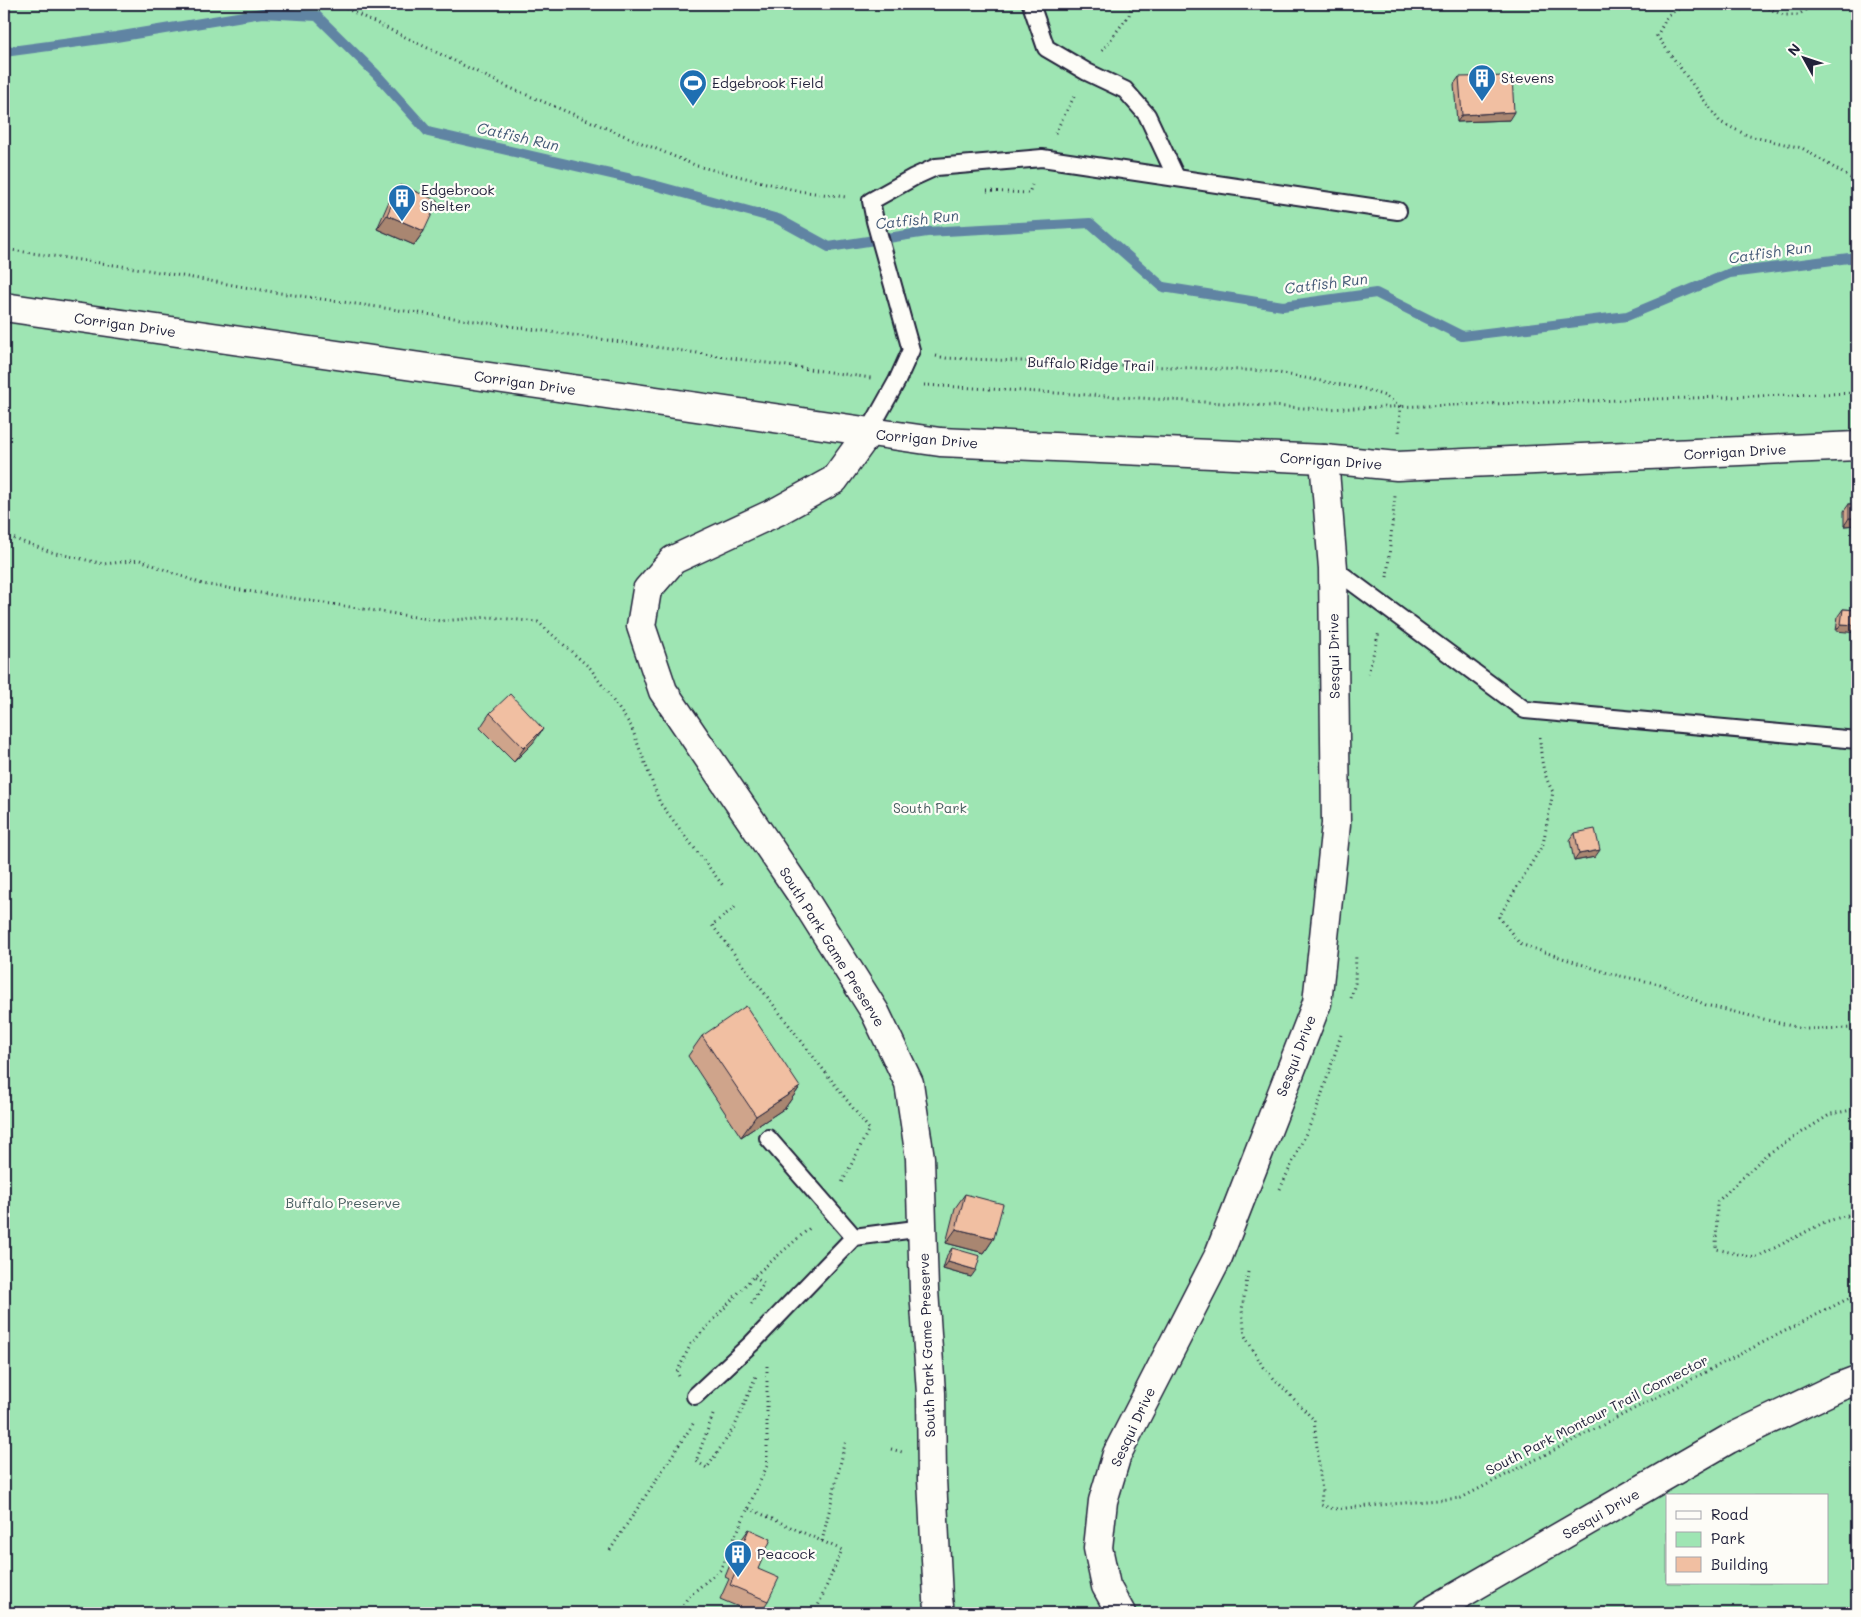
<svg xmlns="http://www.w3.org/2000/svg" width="1861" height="1617" font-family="Mali,sans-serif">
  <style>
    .green { fill: #9ee5b3; stroke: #608477; fill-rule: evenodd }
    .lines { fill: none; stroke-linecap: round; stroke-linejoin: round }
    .stream { stroke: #6084a3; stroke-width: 10 }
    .lane-casing { stroke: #22223b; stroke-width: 20 }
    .street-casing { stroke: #22223b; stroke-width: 31 }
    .secondary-casing { stroke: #22223b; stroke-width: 31 }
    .path { stroke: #22223b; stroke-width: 3; stroke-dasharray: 1 4; stroke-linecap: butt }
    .lane { stroke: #fdfcf7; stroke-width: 16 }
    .street { stroke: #fdfcf7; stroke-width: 28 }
    .secondary { stroke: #fdfcf7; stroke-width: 28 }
    .wall { fill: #cfa48b; stroke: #22223b }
    .shaded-wall { fill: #a98671; stroke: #22223b }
    .building { fill: #f1bfa2; stroke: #22223b }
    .labels { text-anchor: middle; stroke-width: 4.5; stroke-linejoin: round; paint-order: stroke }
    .poi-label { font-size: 14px; fill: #22223b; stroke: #fdfcf7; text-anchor: start }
    .street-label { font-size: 14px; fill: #22223b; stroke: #fdfcf7 }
    .park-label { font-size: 14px; fill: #475c5f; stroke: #fdfcf7 }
    .water-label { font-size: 15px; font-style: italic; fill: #465b78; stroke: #fdfcf7 }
  </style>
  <rect width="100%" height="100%" fill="#fbf0e6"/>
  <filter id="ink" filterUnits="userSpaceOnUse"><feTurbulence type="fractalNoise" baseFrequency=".02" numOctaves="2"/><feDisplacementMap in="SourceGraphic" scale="10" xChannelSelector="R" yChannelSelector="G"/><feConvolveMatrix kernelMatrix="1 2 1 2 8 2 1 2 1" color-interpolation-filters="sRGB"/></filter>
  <g filter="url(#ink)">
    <path class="green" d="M 4,4 L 1857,4 L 1857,1613 L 4,1613 ZM 1667,1496 L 1827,1496 L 1827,1583 L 1667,1583 Z"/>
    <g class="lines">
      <polyline class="stream" points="4,52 116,37 262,13 317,16 376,74 428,132 628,178 778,219 829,247 927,232 1090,223 1163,287 1283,306 1376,293 1462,336 1627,316 1730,273 1857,257"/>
      <g class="lane-casing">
        <g id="lane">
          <polyline points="1031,4 1046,48 1087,72 1125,90 1147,115 1176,177"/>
          <polyline points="868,433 897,381 911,350 875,221 871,201 914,177 936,167 1042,158 1398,211"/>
          <polyline points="1333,568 1525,710 1857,740"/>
          <polyline points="768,1138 854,1237"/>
          <polyline points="695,1396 752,1343 854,1237 923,1228"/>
        </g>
      </g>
      <g class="street-casing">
        <g id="street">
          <polyline points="868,433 834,480 778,511 673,560 647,590 641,626 663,691 799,891 875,1012 909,1083 920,1158 924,1290 931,1393 932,1479 938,1599 940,1613"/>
          <polyline points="1121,1613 1106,1586 1098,1548 1103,1501 1117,1454 1218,1257 1317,1003 1336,824 1333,568 1324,459"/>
          <polyline points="1428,1613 1729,1439 1836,1388 1857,1380"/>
        </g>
      </g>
      <g class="secondary-casing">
        <polyline id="secondary" points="4,307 940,442 1324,459 1397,466 1857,446"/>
      </g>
      <g class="path">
        <polyline points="337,4 508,87 697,166 799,191 846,197"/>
        <polyline points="1687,4 1668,15 1657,36 1720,122 1749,136 1802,148 1857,182"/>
        <polyline points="1759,4 1783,15 1798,15 1815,4"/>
        <polyline points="1102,51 1129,15 1132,4"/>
        <polyline points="1055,133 1075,95"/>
        <polyline points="987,191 1029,193 1032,185"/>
        <polyline points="4,249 142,269 273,292 871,378"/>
        <polyline points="936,356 946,358 1268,371 1364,389 1385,396 1400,406 1399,435"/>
        <polyline points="924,385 1321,409 1857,393"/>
        <polyline points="4,538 12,538 51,552 104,564 140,560 202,584 441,621 490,617 538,622 590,668 631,726 660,803 724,887"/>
        <polyline points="1387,577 1395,496"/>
        <polyline points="1368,674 1379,632"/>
        <path d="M 1540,737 C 1541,759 1542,772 1553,792 L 1543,844 L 1499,917 L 1520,944 L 1611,974 L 1660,984 L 1706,1005 L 1804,1029 L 1857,1028"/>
        <polyline points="735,907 712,925 869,1129 842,1183"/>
        <polyline points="1351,998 1355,983 1356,954"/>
        <polyline points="1857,1109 1831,1114 1766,1155 1717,1202 1716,1249 1755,1258 1825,1222 1857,1212"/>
        <polyline points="1280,1189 1316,1112 1341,1035"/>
        <polyline points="1847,1216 1857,1220"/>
        <polyline points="1248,1272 1242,1310 1245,1336 1263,1367 1314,1420 1322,1492 1321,1505 1334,1509 1461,1498 1857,1294"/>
        <polyline points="751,1304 764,1283 753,1277"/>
        <polyline points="679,1376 677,1372 691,1344 753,1277 811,1227"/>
        <polyline points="713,1415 696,1461 707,1468 735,1426 756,1376"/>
        <polyline points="891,1449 902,1452"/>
        <polyline points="748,1508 767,1466 767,1365"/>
        <polyline points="822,1541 846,1440"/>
        <polyline points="610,1550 695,1421"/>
        <polyline points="678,1613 688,1597 720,1570 748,1508 842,1550 815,1613"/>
      </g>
      <use href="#lane" class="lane"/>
      <use href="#street" class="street"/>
      <use href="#secondary" class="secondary"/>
    </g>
    <g class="wall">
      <polygon points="1459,77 1509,120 1457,122 1454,84"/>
      <polygon points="400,185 424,231 414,245 377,229 390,199"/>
      <polygon points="1849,504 1857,504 1857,525 1844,526 1844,511"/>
      <polygon points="1843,609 1857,610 1836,631 1838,616"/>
      <polygon points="490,713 533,743 514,762 480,728"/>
      <polygon points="1575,833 1595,857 1574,861 1570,840"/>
      <polygon points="702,1036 800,1087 785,1108 741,1137 688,1056"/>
      <polygon points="965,1194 994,1238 984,1253 946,1243 955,1208"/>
      <polygon points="952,1248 971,1277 943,1269 947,1255"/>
      <polygon points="749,1529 758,1569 768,1601 760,1613 753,1613 720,1599 729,1579 725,1577 739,1543"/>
    </g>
    <g class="shaded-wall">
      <polygon points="1514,112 1509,120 1457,122 1462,115"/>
      <polygon points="387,215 424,231 414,245 377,229"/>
      <polygon points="1849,518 1857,518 1857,525 1844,526"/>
      <polygon points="1841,624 1857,625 1857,633 1836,631"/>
      <polygon points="543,729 533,743 514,762 524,748"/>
      <polygon points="1600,850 1595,857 1574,861 1579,854"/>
      <polygon points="800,1087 785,1108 741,1137 756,1116"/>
      <polygon points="956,1229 994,1238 984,1253 946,1243"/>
      <polygon points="948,1262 976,1270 971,1277 943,1269"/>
    </g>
    <g class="building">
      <polygon points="1512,76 1514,112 1462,115 1459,77"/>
      <polygon points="400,185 438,201 424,231 387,215"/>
      <rect x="1849" y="504" width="8" height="14"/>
      <polygon points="1843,609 1857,610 1857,625 1841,624"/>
      <polygon points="510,694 543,729 524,748 490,713"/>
      <polygon points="1595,829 1600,850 1579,854 1575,833"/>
      <polygon points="746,1006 800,1087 756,1116 702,1036"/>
      <polygon points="965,1194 1003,1204 994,1238 956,1229"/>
      <polygon points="952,1248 980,1256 976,1270 948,1262"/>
      <polygon points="749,1529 771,1539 758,1569 779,1578 768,1601 730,1585 739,1565 735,1563"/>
    </g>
  </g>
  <defs>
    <g id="building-pin" transform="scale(1.4375)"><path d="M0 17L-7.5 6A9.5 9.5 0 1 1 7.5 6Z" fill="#1f6fb2" stroke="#fdfcf7"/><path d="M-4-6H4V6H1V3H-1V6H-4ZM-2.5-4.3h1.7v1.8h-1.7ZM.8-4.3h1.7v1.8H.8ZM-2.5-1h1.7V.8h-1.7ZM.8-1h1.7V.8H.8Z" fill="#fff"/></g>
    <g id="stadium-pin" transform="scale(1.4375)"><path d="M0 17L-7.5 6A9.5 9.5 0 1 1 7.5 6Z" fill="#1f6fb2" stroke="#fdfcf7"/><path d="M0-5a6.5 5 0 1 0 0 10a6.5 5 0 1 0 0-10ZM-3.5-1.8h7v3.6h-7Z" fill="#fff"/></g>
  </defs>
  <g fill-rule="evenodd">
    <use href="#building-pin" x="1482" y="78"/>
    <use href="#stadium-pin" x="693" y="83"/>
    <use href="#building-pin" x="402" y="198"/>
    <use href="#building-pin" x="738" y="1554"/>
  </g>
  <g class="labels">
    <g class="poi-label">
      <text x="1501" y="83">Stevens</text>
      <text x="712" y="88">Edgebrook Field</text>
      <text x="421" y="195">Edgebrook<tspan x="421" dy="16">Shelter</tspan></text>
      <text x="757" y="1559">Peacock</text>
    </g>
    <g class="street-label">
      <text transform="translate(125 325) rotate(8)" y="5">Corrigan Drive</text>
      <text transform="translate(1091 364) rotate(2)" y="5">Buffalo Ridge Trail</text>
      <text transform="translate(525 383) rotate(8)" y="5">Corrigan Drive</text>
      <text transform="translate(927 439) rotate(5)" y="5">Corrigan Drive</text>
      <text transform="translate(1735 452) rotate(-3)" y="5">Corrigan Drive</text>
      <text transform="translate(1331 461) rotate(4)" y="5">Corrigan Drive</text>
      <text transform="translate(1334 656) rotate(-91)" y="5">Sesqui Drive</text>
      <text transform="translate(832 947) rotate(58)" y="5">South Park Game Preserve</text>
      <text transform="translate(1296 1056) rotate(-69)" y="5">Sesqui Drive</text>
      <text transform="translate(927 1345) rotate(-92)" y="5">South Park Game Preserve</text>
      <text transform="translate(1597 1415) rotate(-27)" y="5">South Park Montour Trail Connector</text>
      <text transform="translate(1133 1427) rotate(-65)" y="5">Sesqui Drive</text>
      <text transform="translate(1601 1514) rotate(-30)" y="5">Sesqui Drive</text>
    </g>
    <g class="park-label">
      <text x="930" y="813">South Park</text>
      <text x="343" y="1208">Buffalo Preserve</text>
    </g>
    <g class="water-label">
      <text transform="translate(518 137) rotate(13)" y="5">Catfish Run</text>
      <text transform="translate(917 220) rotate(-6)" y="5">Catfish Run</text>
      <text transform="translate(1770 253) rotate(-8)" y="5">Catfish Run</text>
      <text transform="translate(1326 284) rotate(-7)" y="5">Catfish Run</text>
    </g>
  </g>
  <rect width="1861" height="1617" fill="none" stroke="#fdfcf7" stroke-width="20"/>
  <rect x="10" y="10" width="1841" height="1597" fill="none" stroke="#22223b" stroke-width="2" filter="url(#ink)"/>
  <rect x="1666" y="1494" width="162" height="90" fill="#fdfcf7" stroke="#a5a5ac"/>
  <rect x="1676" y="1511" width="25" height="8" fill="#fdfcf7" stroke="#a5a5ac"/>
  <text x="1711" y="1520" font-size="15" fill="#22223b">Road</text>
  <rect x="1676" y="1532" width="25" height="15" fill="#9ee5b3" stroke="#a5a5ac"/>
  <text x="1711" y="1544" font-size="15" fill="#22223b">Park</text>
  <rect x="1676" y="1557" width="25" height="15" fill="#f1bfa2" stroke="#a5a5ac"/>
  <text x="1711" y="1570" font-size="15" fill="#22223b">Building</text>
  <g transform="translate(1804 58) rotate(310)" stroke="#fdfcf7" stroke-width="4" paint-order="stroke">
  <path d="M0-4L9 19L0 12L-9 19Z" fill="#22223b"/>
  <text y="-8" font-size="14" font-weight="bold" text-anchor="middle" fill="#22223b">N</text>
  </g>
</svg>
